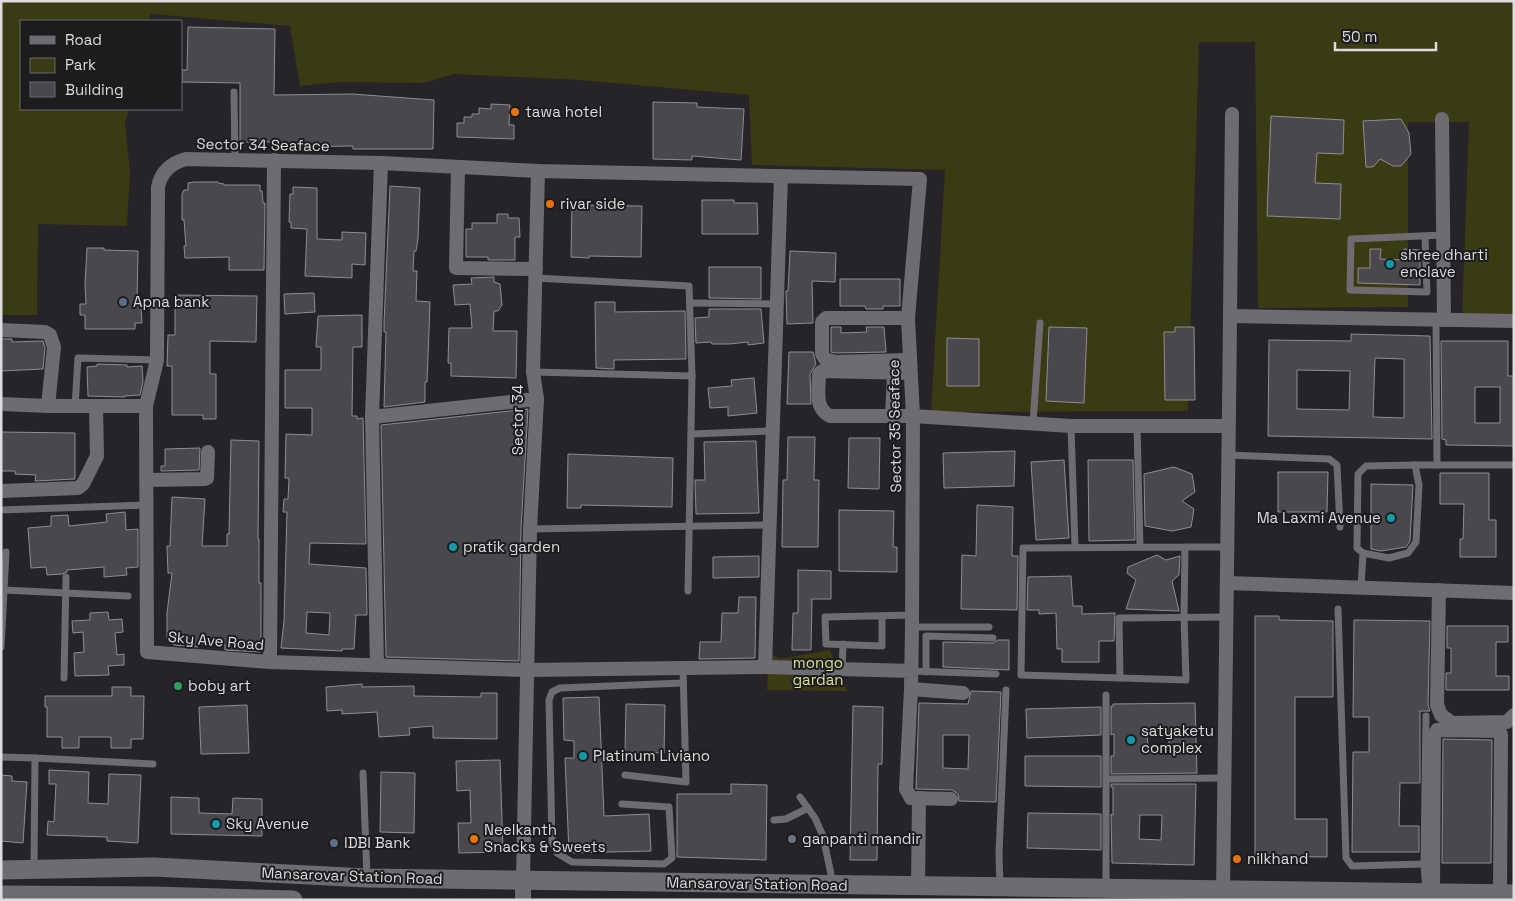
<svg xmlns="http://www.w3.org/2000/svg" width="1515" height="901" font-family="'Space Grotesk',sans-serif">
  <style>
    .green { fill: #393b13 }
    .building { fill: #4a484c; stroke: #8f8d92; fill-rule: evenodd }
    .lines { fill: none; stroke-linecap: round; stroke-linejoin: round }
    .service { stroke: #6e6c71; stroke-width: 7 }
    .minor { stroke: #6e6c71; stroke-width: 14 }
    .tertiary { stroke: #6e6c71; stroke-width: 16 }
    .secondary { stroke: #6e6c71; stroke-width: 19 }
    .food-dot { fill: #e8710a; stroke: #1c1b1e; stroke-width: 2 }
    .culture-dot { fill: #0f9aa8; stroke: #1c1b1e; stroke-width: 2 }
    .service-dot { fill: #5c6f8a; stroke: #1c1b1e; stroke-width: 2 }
    .leisure-dot { fill: #2e9e5b; stroke: #1c1b1e; stroke-width: 2 }
    .worship-dot { fill: #6b7280; stroke: #1c1b1e; stroke-width: 2 }
    .labels { text-anchor: middle; stroke-width: 4; stroke-linejoin: round; paint-order: stroke }
    .poi-label { font-size: 15px; fill: #dddcde; stroke: #1c1b1e; text-anchor: start }
    .street-label { font-size: 15px; fill: #dddcde; stroke: #1c1b1e }
    .park-label { font-size: 15px; fill: #dbe196; stroke: #1c1b1e }
  </style>
  <rect width="100%" height="100%" fill="#262428"/>
  <g class="green">
    <polygon points="1,1 1514,1 1514,315 1462,319 1469,122 1408,122 1408,307 1258,308 1255,42 1199,42 1188,411 931,412 945,170 752,165 749,95 579,80 454,74 423,83 339,82 300,86 290,26 151,14 149,21 21,21 21,109 129,109 125,123 130,172 127,226 38,224 37,315 1,315"/>
    <polygon points="830,650 847,691 767,690 769,652 779,659"/>
  </g>
  <g class="building">
    <polygon points="188,27 275,29 274,95 352,94 434,100 433,149 353,149 353,146 286,147 286,142 240,142 240,83 182,82 182,70 187,70"/>
    <polygon points="653,102 697,103 697,107 744,109 741,160 692,156 692,160 653,159"/>
    <polygon points="491,104 510,105 509,125 514,125 514,139 457,137 457,123 464,123 464,117 472,117 472,114 479,114 479,108 491,109"/>
    <polygon points="1271,116 1344,120 1343,154 1317,153 1315,183 1341,184 1340,219 1267,216"/>
    <polygon points="1401,119 1409,133 1411,154 1401,166 1393,166 1380,159 1373,167 1366,167 1363,121"/>
    <polygon points="194,182 218,182 218,183 224,184 224,185 260,185 260,191 262,191 263,203 265,203 264,270 229,270 229,257 185,258 184,246 186,246 184,220 182,220 182,194 184,190 188,190 188,183"/>
    <polygon points="390,186 420,188 418,239 416,251 414,251 413,271 417,271 416,301 430,302 429,331 427,382 425,382 425,402 384,407 386,332 384,332 384,324"/>
    <polygon points="293,187 317,188 317,239 342,240 342,232 366,233 365,265 352,264 352,278 305,276 307,229 291,228 291,222 289,222 290,194 293,194"/>
    <polygon points="702,200 734,200 734,203 757,203 758,234 702,234"/>
    <polygon points="572,205 642,206 641,257 589,256 589,258 571,257"/>
    <polygon points="497,214 508,214 508,218 519,218 520,237 515,237 515,260 488,260 488,257 466,257 466,229 472,229 472,223 497,223"/>
    <polygon points="87,248 104,248 104,250 138,251 137,301 141,307 142,323 135,323 135,329 85,329 85,315 80,315 80,304 86,304 85,284"/>
    <polygon points="1370,249 1381,249 1380,259 1404,260 1404,249 1420,250 1420,285 1358,283 1358,268 1370,268"/>
    <polygon points="790,251 836,253 835,282 812,281 813,323 787,324 786,291 788,291"/>
    <polygon points="709,267 761,267 761,299 709,298"/>
    <polygon points="494,277 494,282 500,284 502,305 498,311 494,311 493,331 517,331 516,378 451,376 451,363 448,363 449,328 472,328 470,304 455,305 453,285 472,284 471,278"/>
    <polygon points="840,279 900,279 900,306 883,306 883,309 866,309 865,306 840,306"/>
    <polygon points="314,293 315,312 285,314 284,294"/>
    <polygon points="175,295 257,296 256,342 210,341 210,374 216,374 216,419 203,419 203,415 172,415 172,366 167,366 168,335 175,335"/>
    <polygon points="595,302 615,302 615,312 685,311 686,359 614,360 614,369 596,368"/>
    <polygon points="709,309 761,309 764,343 748,345 748,342 729,344 712,344 711,342 696,343 695,318 709,317"/>
    <path d="M 362,315 L 362,347 L 353,347 L 352,416 L 357,416 L 357,419 L 363,418 L 366,544 L 310,543 L 309,564 L 366,568 L 367,615 L 356,615 L 354,649 L 342,649 L 342,651 L 281,648 L 284,621 L 287,512 L 283,512 L 284,499 L 288,499 L 289,478 L 285,478 L 286,434 L 312,435 L 312,408 L 285,408 L 285,370 L 321,370 L 321,347 L 316,347 L 318,316 ZM 307,612 L 330,613 L 329,635 L 306,633 Z"/>
    <polygon points="831,327 841,327 841,333 867,332 866,327 884,327 886,352 835,353 831,352"/>
    <polygon points="1049,327 1087,328 1084,403 1046,401"/>
    <polygon points="1175,327 1194,327 1195,400 1165,400 1164,332 1175,332"/>
    <path d="M 1351,334 L 1430,336 L 1432,439 L 1268,436 L 1269,340 L 1351,341 ZM 1375,358 L 1404,359 L 1404,418 L 1373,417 ZM 1297,370 L 1350,371 L 1349,410 L 1297,409 Z"/>
    <polygon points="947,338 979,339 979,386 947,386"/>
    <polygon points="1,339 12,339 12,342 43,341 45,348 43,369 1,371"/>
    <path d="M 1441,341 L 1508,341 L 1508,376 L 1514,376 L 1514,446 L 1446,445 L 1446,440 L 1442,439 ZM 1475,387 L 1500,387 L 1500,423 L 1475,423 Z"/>
    <polygon points="789,352 813,352 816,364 810,374 811,404 787,404"/>
    <polygon points="97,364 127,365 127,367 142,366 143,382 140,395 125,396 125,397 88,396 87,367 97,366"/>
    <polygon points="754,378 757,413 728,416 728,407 710,408 708,388 732,386 731,380"/>
    <polygon points="528,409 521,529 519,661 386,657 381,425"/>
    <polygon points="1,432 75,433 75,479 35,481 36,475 15,474 15,471 1,471"/>
    <polygon points="788,437 815,437 814,480 819,480 818,547 782,547 783,480 787,480"/>
    <polygon points="849,438 880,438 879,489 848,488"/>
    <polygon points="231,440 259,441 258,539 259,539 259,583 261,583 261,652 225,650 225,645 198,644 198,647 174,645 167,639 167,613 172,573 168,573 167,546 170,546 172,497 205,499 202,546 227,546 227,534 229,534"/>
    <polygon points="756,441 759,513 696,514 695,480 705,480 704,442"/>
    <polygon points="200,448 199,470 161,471 161,466 165,466 165,449"/>
    <polygon points="1015,451 1014,486 944,488 943,453"/>
    <polygon points="568,454 673,458 672,507 581,505 581,508 567,508"/>
    <polygon points="1064,460 1069,538 1036,540 1031,462"/>
    <polygon points="1088,460 1133,460 1135,540 1089,541"/>
    <polygon points="1174,467 1192,474 1195,492 1182,501 1194,509 1191,527 1172,531 1145,526 1144,474"/>
    <polygon points="1278,472 1328,472 1327,512 1278,512"/>
    <polygon points="1440,473 1489,473 1489,520 1496,520 1496,557 1460,557 1460,539 1463,539 1464,504 1440,504"/>
    <polygon points="1371,484 1413,485 1410,541 1406,547 1381,551 1371,549"/>
    <polygon points="977,505 1013,507 1012,556 1018,556 1017,610 961,609 962,555 976,556"/>
    <polygon points="839,510 894,511 893,547 897,547 897,572 839,571"/>
    <polygon points="125,512 126,530 138,529 138,567 126,568 127,575 104,577 104,567 67,570 67,572 62,574 47,575 46,567 31,568 28,528 51,526 51,516 68,515 69,526 107,522 106,514"/>
    <polygon points="1157,555 1166,560 1180,556 1179,575 1172,581 1179,611 1126,609 1136,580 1127,573 1128,567"/>
    <polygon points="759,556 759,577 713,578 713,557"/>
    <polygon points="798,570 831,571 831,599 812,599 811,650 792,650 793,613 798,613"/>
    <polygon points="1071,576 1073,606 1082,606 1082,614 1115,613 1114,641 1099,641 1099,662 1062,662 1062,649 1057,649 1056,613 1039,614 1039,610 1027,610 1028,577"/>
    <polygon points="739,597 756,597 755,658 699,659 700,642 721,642 722,613 738,613"/>
    <polygon points="108,612 109,620 122,619 123,632 115,633 117,655 124,654 124,665 108,666 109,675 75,676 74,653 84,652 83,632 73,633 72,621 90,620 90,613"/>
    <polygon points="1255,616 1279,616 1279,620 1333,621 1333,697 1295,697 1295,819 1327,819 1327,857 1255,856"/>
    <polygon points="1354,620 1430,621 1428,705 1430,711 1420,711 1420,783 1400,783 1399,826 1419,826 1419,852 1352,852 1353,752 1369,752 1369,717 1353,717"/>
    <polygon points="1447,626 1508,626 1508,642 1496,642 1496,676 1509,676 1509,690 1446,690 1446,673 1451,673 1451,648 1447,648"/>
    <polygon points="998,640 1009,640 1009,670 943,667 943,642 993,643"/>
    <polygon points="362,684 362,687 414,686 414,696 481,697 481,693 497,693 497,739 433,738 433,726 409,728 410,735 379,737 377,712 342,714 342,710 327,711 326,687"/>
    <polygon points="112,687 131,687 131,696 144,696 143,739 131,739 131,748 111,748 111,737 79,737 79,748 62,748 62,737 47,737 47,707 45,707 45,696 112,696"/>
    <path d="M 971,691 L 1001,692 L 996,802 L 959,801 L 958,794 L 952,790 L 916,789 L 919,703 L 968,704 ZM 943,735 L 969,735 L 968,769 L 943,768 Z"/>
    <polygon points="599,697 604,816 649,814 651,851 569,853 565,758 574,758 574,741 564,740 563,698"/>
    <path d="M 1195,703 L 1197,773 L 1111,774 L 1111,756 L 1114,756 L 1114,734 L 1111,735 L 1111,706 L 1113,706 L 1113,704 ZM 1147,728 L 1169,728 L 1169,752 L 1148,752 Z"/>
    <polygon points="626,704 665,705 664,753 625,752"/>
    <polygon points="247,705 249,753 201,754 199,707"/>
    <polygon points="853,706 883,707 882,764 878,764 877,860 850,860"/>
    <polygon points="1101,707 1101,735 1027,738 1026,709"/>
    <polygon points="1443,739 1492,740 1491,863 1442,863"/>
    <polygon points="1025,756 1101,756 1101,787 1025,786"/>
    <polygon points="500,760 503,852 459,853 458,823 471,823 470,790 457,791 456,761"/>
    <polygon points="49,770 89,772 88,803 108,804 109,774 141,775 138,843 107,841 107,837 47,835 48,821 54,822 56,784 49,784"/>
    <polygon points="381,772 415,773 414,833 380,832"/>
    <polygon points="1,775 12,776 12,781 27,782 23,843 1,841"/>
    <polygon points="731,784 767,785 766,860 677,857 677,794 731,794"/>
    <path d="M 1111,784 L 1196,784 L 1194,865 L 1112,863 L 1111,814 L 1113,815 L 1113,787 L 1111,787 ZM 1140,815 L 1162,815 L 1161,840 L 1139,839 Z"/>
    <polygon points="171,797 199,798 199,813 232,814 233,798 262,799 262,836 171,834"/>
    <polygon points="1028,813 1101,814 1101,850 1027,848"/>
  </g>
  <g class="lines">
    <g class="service">
      <polyline points="234,92 235,160"/>
      <polyline points="1425,236 1427,292 1350,290 1351,239 1443,235"/>
      <polyline points="690,303 776,304"/>
      <polyline points="1436,320 1437,465"/>
      <polyline points="533,372 692,376 689,286 535,278"/>
      <polyline points="75,407 78,358 157,360"/>
      <polyline points="1033,423 1040,323"/>
      <polyline points="1071,426 1075,547"/>
      <polyline points="1137,426 1140,547"/>
      <polyline points="691,434 772,431"/>
      <polyline points="1228,455 1329,459 1337,465 1340,527"/>
      <polyline points="1415,465 1514,465"/>
      <polyline points="1,510 147,505"/>
      <polyline points="530,529 769,525"/>
      <polyline points="1185,547 1184,617 1186,680 1021,675 1023,548 1185,547 1227,547"/>
      <polyline points="1361,588 1363,553 1389,558 1408,553 1416,542 1419,485 1415,465 1366,466 1358,474 1357,548 1363,553"/>
      <polyline points="4,590 128,596"/>
      <polyline points="688,591 692,376"/>
      <polyline points="1338,609 1346,858 1352,866 1424,864"/>
      <polyline points="882,616 882,646 826,644 825,617 912,615"/>
      <polyline points="912,627 989,627"/>
      <polyline points="1,647 6,552"/>
      <polyline points="842,670 843,644"/>
      <polyline points="912,671 996,674"/>
      <polyline points="926,672 926,636 993,638"/>
      <polyline points="64,678 66,577"/>
      <polyline points="1120,678 1119,618 1227,617"/>
      <polyline points="1106,695 1106,779"/>
      <polyline points="1426,716 1424,864 1426,891"/>
      <polyline points="1,757 35,758"/>
      <polyline points="363,773 367,877"/>
      <polyline points="625,775 686,782 683,668"/>
      <polyline points="800,797 815,818 823,836 833,884"/>
      <polyline points="622,804 669,807 672,858 664,864 572,862 557,853 552,842 549,700 552,692 560,688 683,683"/>
      <polyline points="774,820 786,819 808,808"/>
      <polyline points="34,868 35,758 153,764"/>
      <polyline points="1106,886 1106,779 1225,778"/>
      <polyline points="1000,887 999,854 1006,690"/>
    </g>
    <g class="minor">
      <polyline points="1442,119 1444,320"/>
      <polyline points="458,167 456,268 536,269"/>
      <polyline points="1230,316 1514,321"/>
      <polyline points="908,318 826,318 822,322 822,354 825,359 834,362 909,360"/>
      <polyline points="1,330 45,332 50,335 54,347 48,406"/>
      <path d="M 910,373 L 822,371 L 819,374 C 819,390 814,408 830,416 L 913,416 L 1071,426 L 1228,426"/>
      <polyline points="1,404 48,406 146,406"/>
      <polyline points="892,416 894,373"/>
      <polyline points="372,417 537,399"/>
      <polyline points="147,480 205,479 207,478 208,452"/>
      <polyline points="1,491 78,488 83,484 97,456 96,407"/>
      <polyline points="1227,583 1514,593"/>
      <polyline points="1439,590 1437,705 1441,715 1452,723 1507,722 1514,715"/>
      <polyline points="270,662 274,160"/>
      <polyline points="377,665 372,417 381,163"/>
      <polyline points="765,667 781,176"/>
      <path d="M 912,671 L 765,667 L 527,670 L 270,662 L 147,652 L 146,406 L 157,360 L 158,187 C 161,172 171,163 186,159 L 381,163 L 538,171 L 920,179 L 908,318 L 913,416 L 912,627 L 911,689 L 906,789 L 911,798 L 951,799"/>
      <polyline points="911,689 963,693"/>
      <polyline points="523,880 530,529 537,399 533,372 538,171"/>
      <polyline points="918,887 919,798"/>
      <path d="M 1223,891 C 1228,632 1229,373 1232,114"/>
      <polyline points="1433,894 1434,735 1437,730 1498,731 1501,734 1500,894"/>
    </g>
    <polyline class="tertiary" points="523,900 523,880"/>
    <g class="secondary">
      <polyline points="1,870 154,867 367,878 1514,894"/>
      <polyline points="1,895 153,896 293,900"/>
    </g>
  </g>
  <g class="food-dot">
    <circle cx="515" cy="112" r="5"/>
    <circle cx="550" cy="204" r="5"/>
    <circle cx="474" cy="839" r="5"/>
    <circle cx="1237" cy="859" r="5"/>
  </g>
  <g class="culture-dot">
    <circle cx="1390" cy="264" r="5"/>
    <circle cx="1391" cy="518" r="5"/>
    <circle cx="453" cy="547" r="5"/>
    <circle cx="1131" cy="740" r="5"/>
    <circle cx="583" cy="756" r="5"/>
    <circle cx="216" cy="824" r="5"/>
  </g>
  <g class="service-dot">
    <circle cx="123" cy="302" r="5"/>
    <circle cx="334" cy="843" r="5"/>
  </g>
  <circle class="leisure-dot" cx="178" cy="686" r="5"/>
  <circle class="worship-dot" cx="792" cy="839" r="5"/>
  <g class="labels">
    <g class="poi-label">
      <text x="525" y="117">tawa hotel</text>
      <text x="560" y="209">rivar side</text>
      <text x="1400" y="260">shree dharti<tspan x="1400" dy="17">enclave</tspan></text>
      <text x="133" y="307">Apna bank</text>
      <text x="1381" y="523" text-anchor="end">Ma Laxmi Avenue</text>
      <text x="463" y="552">pratik garden</text>
      <text x="188" y="691">boby art</text>
      <text x="1141" y="736">satyaketu<tspan x="1141" dy="17">complex</tspan></text>
      <text x="593" y="761">Platinum Liviano</text>
      <text x="226" y="829">Sky Avenue</text>
      <text x="484" y="835">Neelkanth<tspan x="484" dy="17">Snacks &amp; Sweets</tspan></text>
      <text x="802" y="844">ganpanti mandir</text>
      <text x="344" y="848">IDBI Bank</text>
      <text x="1247" y="864">nilkhand</text>
    </g>
    <g class="street-label">
      <text transform="translate(263 145) rotate(1)" y="5">Sector 34 Seaface</text>
      <text transform="translate(518 420) rotate(-90)" y="5">Sector 34</text>
      <text transform="translate(895 426) rotate(-91)" y="5">Sector 35 Seaface</text>
      <text transform="translate(216 641) rotate(5)" y="5">Sky Ave Road</text>
      <text transform="translate(352 876) rotate(2)" y="5">Mansarovar Station Road</text>
      <text transform="translate(757 884) rotate(1)" y="5">Mansarovar Station Road</text>
    </g>
    <g class="park-label">
      <text x="818" y="668">mongo<tspan x="818" dy="17">gardan</tspan></text>
    </g>
  </g>
  <rect width="1515" height="901" fill="none" stroke="#dddcde" stroke-width="5"/>
  <rect x="20" y="20" width="162" height="90" fill="#1c1b1e" stroke="#69686b"/>
  <rect x="30" y="36" width="25" height="8" fill="#6e6c71" stroke="#69686b"/>
  <text x="65" y="45" font-size="15" fill="#dddcde">Road</text>
  <rect x="30" y="58" width="25" height="15" fill="#393b13" stroke="#69686b"/>
  <text x="65" y="70" font-size="15" fill="#dddcde">Park</text>
  <rect x="30" y="82" width="25" height="15" fill="#4a484c" stroke="#69686b"/>
  <text x="65" y="95" font-size="15" fill="#dddcde">Building</text>
  <path d="M1335 42v8h101v-8" fill="none" stroke="#dddcde" stroke-width="2.5"/>
  <text x="1342" y="42" font-size="15" fill="#dddcde" stroke="#1c1b1e" stroke-width="4" paint-order="stroke">50 m</text>
</svg>
